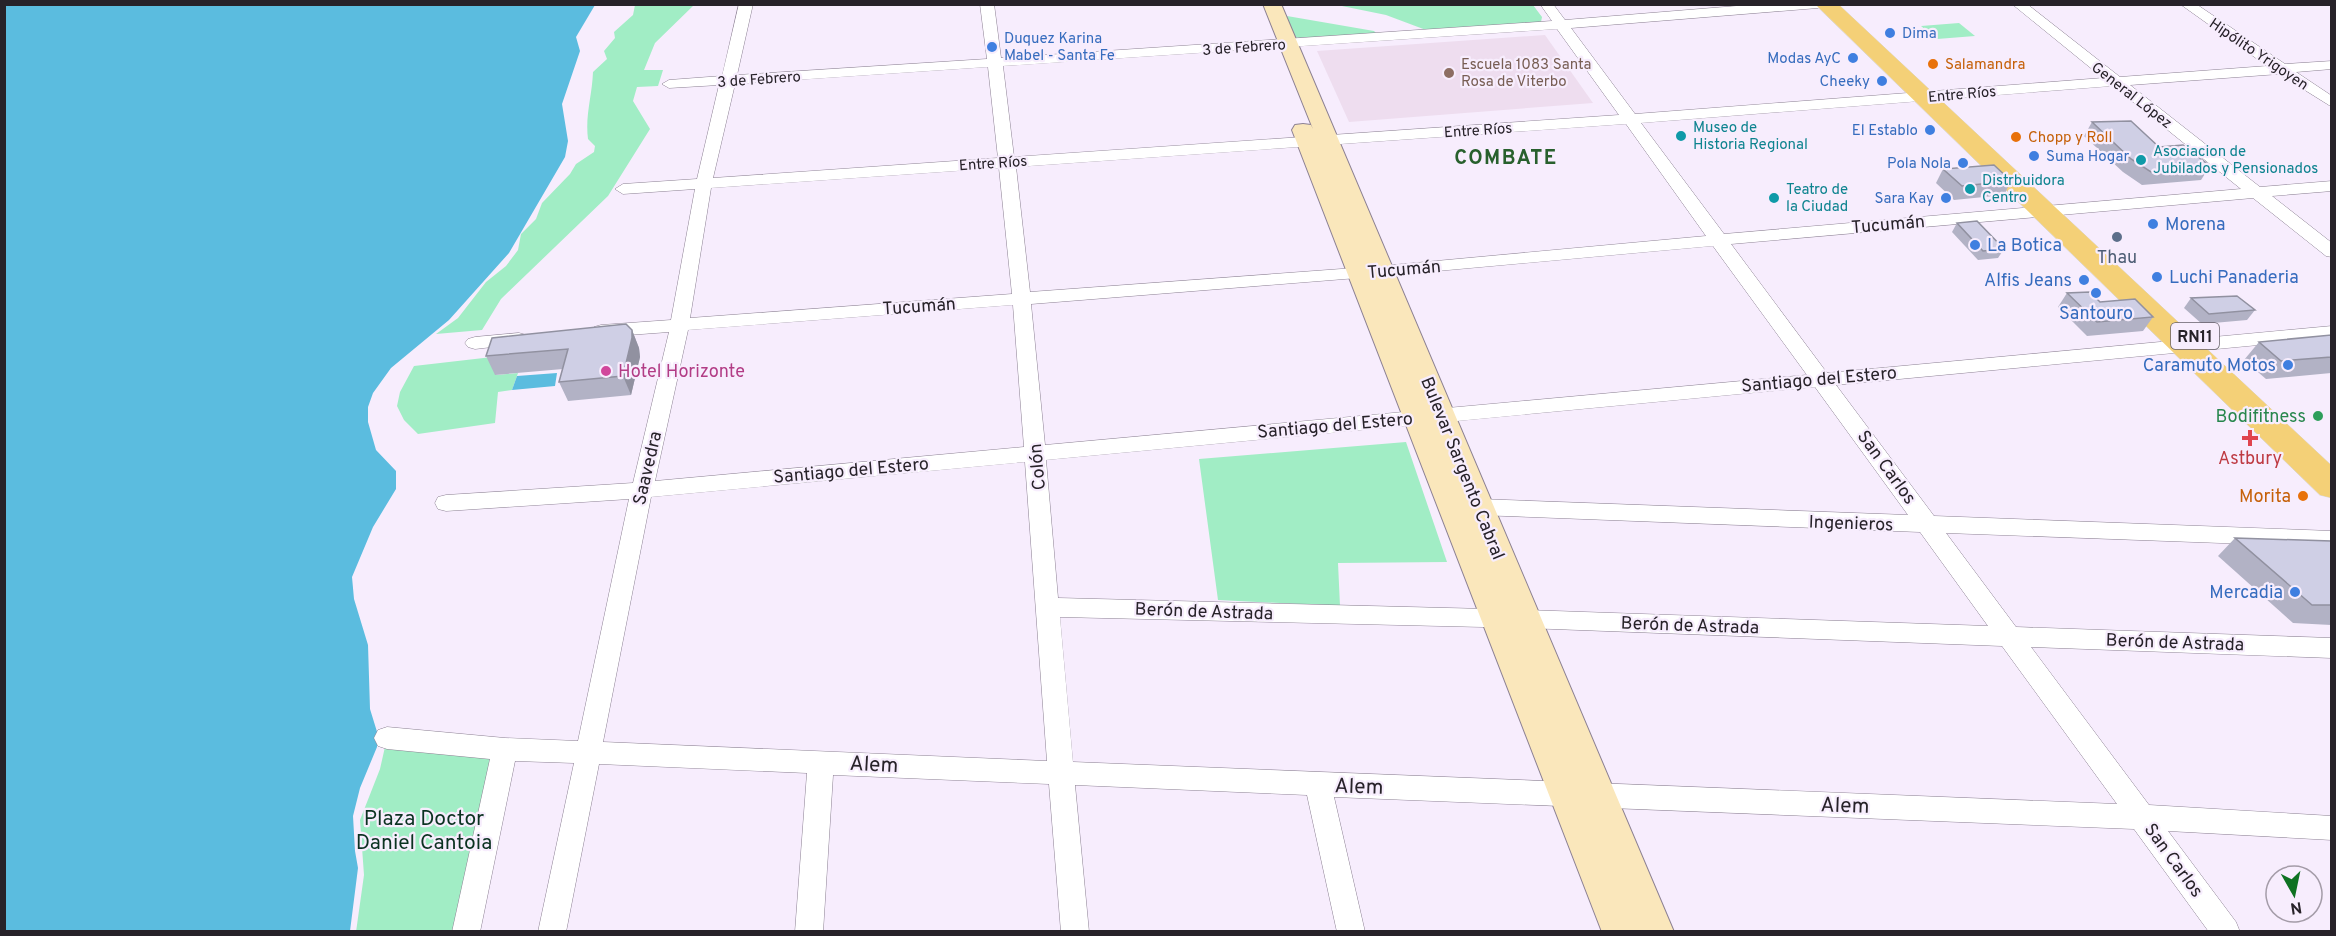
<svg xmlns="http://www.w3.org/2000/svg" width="2336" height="936" font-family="Overpass,sans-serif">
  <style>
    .education { fill: #eeddef }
    .green { fill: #a1edc5 }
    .water { fill: #5bbcdf }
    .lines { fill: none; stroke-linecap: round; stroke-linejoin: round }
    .street-casing { stroke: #8c8193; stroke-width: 1 }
    .secondary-casing { stroke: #8c8193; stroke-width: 2 }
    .primary-casing { stroke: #d8d7d8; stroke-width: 1 }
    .street { fill: #fff; fill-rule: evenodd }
    .secondary { fill: #fae7bb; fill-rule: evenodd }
    .primary { fill: #f4d077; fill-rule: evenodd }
    .wall { fill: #b2b2c5 }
    .shaded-wall { fill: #9191a0 }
    .building { fill: #cfcfe5; stroke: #9191a0; stroke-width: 1.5 }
    .shop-dot { fill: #3f7fe0; stroke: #f7edfd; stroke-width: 2 }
    .food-dot { fill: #e8710a; stroke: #f7edfd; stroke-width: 2 }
    .education-dot { fill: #8d6e63; stroke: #f7edfd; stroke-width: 2 }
    .culture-dot { fill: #0f9aa8; stroke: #f7edfd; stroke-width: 2 }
    .service-dot { fill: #5c6f8a; stroke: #f7edfd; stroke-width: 2 }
    .hotel-dot { fill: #d1479c; stroke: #f7edfd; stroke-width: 2 }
    .leisure-dot { fill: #2e9e5b; stroke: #f7edfd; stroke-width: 2 }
    .health-dot { fill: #e0444e; stroke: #f7edfd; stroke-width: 2 }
    .labels { text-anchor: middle; stroke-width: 4.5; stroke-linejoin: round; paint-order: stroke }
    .far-shop-label { font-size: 15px; fill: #366cbe; stroke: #f7edfd; text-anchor: end }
    .far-street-label { font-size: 15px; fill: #272229; stroke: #f7edfd }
    .far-education-label { font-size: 15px; fill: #785e54; stroke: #f7edfd; text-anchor: start }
    .far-food-label { font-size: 15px; fill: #c56008; stroke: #f7edfd; text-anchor: start }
    .far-culture-label { font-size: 15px; fill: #0d838f; stroke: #f7edfd; text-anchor: start }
    .shield { fill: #f7edfd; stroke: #655f69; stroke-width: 1.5 }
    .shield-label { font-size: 16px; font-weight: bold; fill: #272229 }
    .street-label { font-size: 18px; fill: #272229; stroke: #f7edfd }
    .shop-label { font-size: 18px; fill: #366cbe; stroke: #f7edfd; text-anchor: start }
    .service-label { font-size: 18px; fill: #4e5e75; stroke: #f7edfd }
    .hotel-label { font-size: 18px; fill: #b23c85; stroke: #f7edfd; text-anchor: start }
    .leisure-label { font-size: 18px; fill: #27864d; stroke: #f7edfd; text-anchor: end }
    .health-label { font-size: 18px; fill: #be3a42; stroke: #f7edfd }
    .food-label { font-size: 18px; fill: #c56008; stroke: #f7edfd; text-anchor: end }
    .far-district-label { font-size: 20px; font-weight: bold; letter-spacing: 1.5px; fill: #28602d; stroke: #f7edfd }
    .near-street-label { font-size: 21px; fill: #272229; stroke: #f7edfd }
    .near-park-label { font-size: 21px; fill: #0b3221; stroke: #f7edfd }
  </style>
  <rect width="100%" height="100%" fill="#f7edfd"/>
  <polygon class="education" points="1545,35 1593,103 1349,122 1317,51"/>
  <g class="green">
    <path d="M 635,5 L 694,5 L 655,43 L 644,70 L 663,70 L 658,86 L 637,87 L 633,101 L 650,129 L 608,196 L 501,299 L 482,330 L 436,334 L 458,318 L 486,282 L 506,266 L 518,250 L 521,234 L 536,219 L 542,203 L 570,174 L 576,164 L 594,152 L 595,146 L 588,139 C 585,115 592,97 593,72 L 607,59 L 604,51 L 615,38 L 614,32 L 633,15 Z"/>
    <polygon points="1337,5 1533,5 1542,17 1541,22 1426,30 1386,15"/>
    <polygon points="1287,16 1374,31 1377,34 1305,39 1294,37"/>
    <polygon points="1959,23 1975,36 1937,39 1921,26"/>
    <polygon points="501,356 496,375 518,373 512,390 498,392 495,423 418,434 404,420 397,406 400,392 414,366"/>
    <polygon points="1406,442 1447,562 1338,563 1340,606 1218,600 1199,459"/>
    <polygon points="387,738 505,749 466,931 356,932 364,875 360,820 380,769"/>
  </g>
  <g class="water">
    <polygon points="5,5 595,5 576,37 580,51 562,104 568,141 565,157 509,253 449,320 391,368 373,393 368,407 368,422 376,450 396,471 396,489 373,527 352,577 354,599 368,645 370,709 378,735 377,747 360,788 353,816 355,851 358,868 350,931 5,932"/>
    <polygon points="557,373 555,386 512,390 517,376"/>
  </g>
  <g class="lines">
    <g class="street-casing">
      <g id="street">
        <path d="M 739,4 L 753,4 L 737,75 L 987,59 L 980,4 L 994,4 L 1001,58 L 1552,21 L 1540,4 L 1553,4 L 1565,20 L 1761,4 L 1824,4 L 1818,8 L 1571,28 L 1635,114 L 2103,78 L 2012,4 L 2027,4 L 2120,77 L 2267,66 L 2180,4 L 2196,4 L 2285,64 L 2332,61 L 2332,69 L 2296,72 L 2332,96 L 2332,107 L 2279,74 L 2130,85 L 2260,187 L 2332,181 L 2332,191 L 2272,196 L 2332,243 L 2332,257 L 2326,256 L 2253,198 L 1731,244 L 1827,373 L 2332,326 L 2332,338 L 1836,385 L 1934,516 L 2332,531 L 2332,547 L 1946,533 L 2016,627 L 2332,638 L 2332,658 L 2031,647 L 2149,805 L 2332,816 L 2332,840 L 2168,831 L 2236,922 L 2240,932 L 2209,932 L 2134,829 L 1334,797 L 1365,932 L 1337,932 L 1307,795 L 1075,785 L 1089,932 L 1061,932 L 1049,784 L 833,775 L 823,932 L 795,932 L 807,773 L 599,764 L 566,932 L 538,932 L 574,763 L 515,761 L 480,932 L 452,932 L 490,759 L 387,749 L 378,746 L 374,738 L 378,730 L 387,727 L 505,738 L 578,741 L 629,499 L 446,511 L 438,509 L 435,503 L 438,497 L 446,495 L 633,483 L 669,332 L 601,337 L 594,335 L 592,331 L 594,327 L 601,325 L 671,320 L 695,189 L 623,194 L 615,189 L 623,184 L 697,179 L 719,85 L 669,88 L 662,84 L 669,80 L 722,76 ZM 1557,29 L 1619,115 L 1014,157 L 1003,66 ZM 988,67 L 998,158 L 713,178 L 735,84 ZM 2113,86 L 2241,189 L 1724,234 L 1641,123 ZM 1626,124 L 1706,236 L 1382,266 L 1030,292 L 1016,167 ZM 999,168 L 1012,294 L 690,318 L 711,188 ZM 1713,246 L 1807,375 L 1045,445 L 1031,304 L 1382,276 ZM 1013,305 L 1024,447 L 655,481 L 688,330 ZM 1815,387 L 1908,515 L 1479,499 L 1471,501 L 1468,507 L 1471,513 L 1479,515 L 1920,532 L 1988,626 L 1526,610 L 1058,598 L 1046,460 ZM 1025,462 L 1047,761 L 603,742 L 651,497 ZM 1060,617 L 1526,628 L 2002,646 L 2117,804 L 1073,762 Z"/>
        <polygon points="519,333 526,335 528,339 526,343 475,349 468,347 465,343 468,339 475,337"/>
      </g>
    </g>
    <g class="secondary-casing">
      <polygon id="secondary" points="1263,4 1281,4 1674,932 1602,932 1292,130 1295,125 1303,124 1311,125 1313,129"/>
    </g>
    <g class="primary-casing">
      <polygon id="primary" points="1815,4 1838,4 2332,466 2332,498 2320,495"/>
    </g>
    <use href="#street" class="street"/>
    <use href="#secondary" class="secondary"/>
    <use href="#primary" class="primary"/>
  </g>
  <g class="wall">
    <polygon points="2092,122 2159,147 2210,166 2201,180 2142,185 2123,172 2084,136"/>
    <polygon points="1943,169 2011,181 2004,195 1954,200 1936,183"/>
    <polygon points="1957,223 2004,249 1998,258 1978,260 1952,232"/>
    <polygon points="2067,293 2100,302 2153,317 2143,331 2087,336 2058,307"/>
    <polygon points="2191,298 2255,310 2247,320 2202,324 2184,308"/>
    <polygon points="632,330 639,348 640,357 631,395 568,401 559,382 563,369 495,375 486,356"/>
    <polygon points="2331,335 2331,373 2266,379 2244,360 2259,342"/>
    <polygon points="2235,538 2331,541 2331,625 2293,623 2218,556"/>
  </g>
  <polygon class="shaded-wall" points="632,330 639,348 640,357 631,395 623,376"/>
  <g class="building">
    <polygon points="2131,121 2159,147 2183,145 2210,166 2151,172 2131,159 2092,122"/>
    <polygon points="1994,165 2011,181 1962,186 1943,169"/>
    <polygon points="1977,221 2004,249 1983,251 1957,223"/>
    <polygon points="2090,292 2100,302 2135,299 2153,317 2097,322 2067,293"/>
    <polygon points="2237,296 2255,310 2209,314 2191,298"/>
    <polygon points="626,324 632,330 632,338 623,376 559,382 568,349 486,356 492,338"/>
    <polygon points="2331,335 2331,357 2281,361 2259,342"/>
    <polygon points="2235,538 2331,541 2331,605 2312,605"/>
  </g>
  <g class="shop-dot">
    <circle cx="1890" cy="33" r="6"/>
    <circle cx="992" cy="47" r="6"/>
    <circle cx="1853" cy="58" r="6"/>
    <circle cx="1882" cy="81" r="6"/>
    <circle cx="1930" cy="130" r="6"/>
    <circle cx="2034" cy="156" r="6"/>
    <circle cx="1963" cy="163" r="6"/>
    <circle cx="1946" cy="198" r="6"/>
    <circle cx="2153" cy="224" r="6"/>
    <circle cx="1975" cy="245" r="6"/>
    <circle cx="2157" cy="277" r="6"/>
    <circle cx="2084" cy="280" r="6"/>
    <circle cx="2096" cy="293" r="6"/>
    <circle cx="2288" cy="365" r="6"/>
    <circle cx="2295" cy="592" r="6"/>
  </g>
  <g class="food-dot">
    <circle cx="1933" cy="64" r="6"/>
    <circle cx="2016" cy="137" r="6"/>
    <circle cx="2303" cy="496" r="6"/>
  </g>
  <circle class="education-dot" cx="1449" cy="73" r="6"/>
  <g class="culture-dot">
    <circle cx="1681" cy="136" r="6"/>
    <circle cx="2141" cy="160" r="6"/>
    <circle cx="1970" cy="189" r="6"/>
    <circle cx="1774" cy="198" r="6"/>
  </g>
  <circle class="service-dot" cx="2117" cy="237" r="6"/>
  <circle class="hotel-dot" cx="606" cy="371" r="6"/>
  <circle class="leisure-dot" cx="2318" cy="416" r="6"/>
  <path class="health-dot" d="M2247 429h6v6h6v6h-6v6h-6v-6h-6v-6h6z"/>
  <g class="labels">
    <g class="far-shop-label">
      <text x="1902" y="38" text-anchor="start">Dima</text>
      <text x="1004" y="43" text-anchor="start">Duquez Karina<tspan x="1004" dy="17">Mabel - Santa Fe</tspan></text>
      <text x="1841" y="63">Modas AyC</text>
      <text x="1870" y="86">Cheeky</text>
      <text x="1918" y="135">El Establo</text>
      <text x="2046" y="161" text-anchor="start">Suma Hogar</text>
      <text x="1951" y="168">Pola Nola</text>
      <text x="1934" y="203">Sara Kay</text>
    </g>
    <g class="far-street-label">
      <text transform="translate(1244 47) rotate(-4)" y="5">3 de Febrero</text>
      <text transform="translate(2259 54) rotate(34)" y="5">Hipólito Yrigoyen</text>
      <text transform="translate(759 79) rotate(-4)" y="5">3 de Febrero</text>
      <text transform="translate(1962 94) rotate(-5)" y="5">Entre Ríos</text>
      <text transform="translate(2132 95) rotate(38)" y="5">General López</text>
      <text transform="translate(1478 130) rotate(-4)" y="5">Entre Ríos</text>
      <text transform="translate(993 163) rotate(-4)" y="5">Entre Ríos</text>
    </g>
    <g class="far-education-label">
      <text x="1461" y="69">Escuela 1083 Santa<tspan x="1461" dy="17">Rosa de Viterbo</tspan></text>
    </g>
    <g class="far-food-label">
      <text x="1945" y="69">Salamandra</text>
      <text x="2028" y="142">Chopp y Roll</text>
    </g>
    <g class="far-culture-label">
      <text x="1693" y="132">Museo de<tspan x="1693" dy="17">Historia Regional</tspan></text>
      <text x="2153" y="156">Asociacion de<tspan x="2153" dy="17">Jubilados y Pensionados</tspan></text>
      <text x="1982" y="185">Distrbuidora<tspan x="1982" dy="17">Centro</tspan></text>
      <text x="1786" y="194">Teatro de<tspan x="1786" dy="17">la Ciudad</tspan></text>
    </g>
    <rect class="shield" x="2171" y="323" width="48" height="26" rx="4.5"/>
    <g class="shield-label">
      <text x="2195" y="342">RN11</text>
    </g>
    <g class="street-label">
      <text transform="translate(1888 224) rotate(-5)" y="6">Tucumán</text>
      <text transform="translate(1404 269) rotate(-5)" y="6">Tucumán</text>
      <text transform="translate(919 306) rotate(-4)" y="6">Tucumán</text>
      <text transform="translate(1819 379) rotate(-5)" y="6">Santiago del Estero</text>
      <text transform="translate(1335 425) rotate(-5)" y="6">Santiago del Estero</text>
      <text transform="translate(1037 467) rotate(-95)" y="6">Colón</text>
      <text transform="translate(1887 467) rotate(54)" y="6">San Carlos</text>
      <text transform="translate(647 468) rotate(-77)" y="6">Saavedra</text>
      <text transform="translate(1463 468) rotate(68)" y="6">Bulevar Sargento Cabral</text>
      <text transform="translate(851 470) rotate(-5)" y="6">Santiago del Estero</text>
      <text transform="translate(1851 523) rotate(2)" y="6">Ingenieros</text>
      <text transform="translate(1204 611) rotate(2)" y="6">Berón de Astrada</text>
      <text transform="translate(1690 625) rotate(2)" y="6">Berón de Astrada</text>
      <text transform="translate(2175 642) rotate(2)" y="6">Berón de Astrada</text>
      <text transform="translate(2174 860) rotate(54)" y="6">San Carlos</text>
    </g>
    <g class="shop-label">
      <text x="2165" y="230">Morena</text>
      <text x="1987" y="251">La Botica</text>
      <text x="2169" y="283">Luchi Panaderia</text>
      <text x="2072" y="286" text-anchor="end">Alfis Jeans</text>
      <text x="2096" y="319" text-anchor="middle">Santouro</text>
      <text x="2276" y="371" text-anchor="end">Caramuto Motos</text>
      <text x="2283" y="598" text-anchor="end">Mercadia</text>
    </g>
    <g class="service-label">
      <text x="2117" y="263">Thau</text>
    </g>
    <g class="hotel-label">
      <text x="618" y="377">Hotel Horizonte</text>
    </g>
    <g class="leisure-label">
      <text x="2306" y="422">Bodifitness</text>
    </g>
    <g class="health-label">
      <text x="2250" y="464">Astbury</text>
    </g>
    <g class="food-label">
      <text x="2291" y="502">Morita</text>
    </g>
    <g class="far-district-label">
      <text x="1506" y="164">COMBATE</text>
    </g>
    <g class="near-street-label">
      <text transform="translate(874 764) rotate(3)" y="7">Alem</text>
      <text transform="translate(1359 786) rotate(2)" y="7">Alem</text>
      <text transform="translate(1845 805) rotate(2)" y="7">Alem</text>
    </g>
    <g class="near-park-label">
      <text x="424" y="825">Plaza Doctor<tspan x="424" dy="24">Daniel Cantoia</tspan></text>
    </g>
  </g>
  <rect width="2336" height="936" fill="none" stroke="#272229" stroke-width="12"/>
  <g transform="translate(2294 894) rotate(171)"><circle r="28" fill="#f7edfd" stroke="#a49ca8" stroke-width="1.5"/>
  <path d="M0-4.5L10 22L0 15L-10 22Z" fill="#0e7222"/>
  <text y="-9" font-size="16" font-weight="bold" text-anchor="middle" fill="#272229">N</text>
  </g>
</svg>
